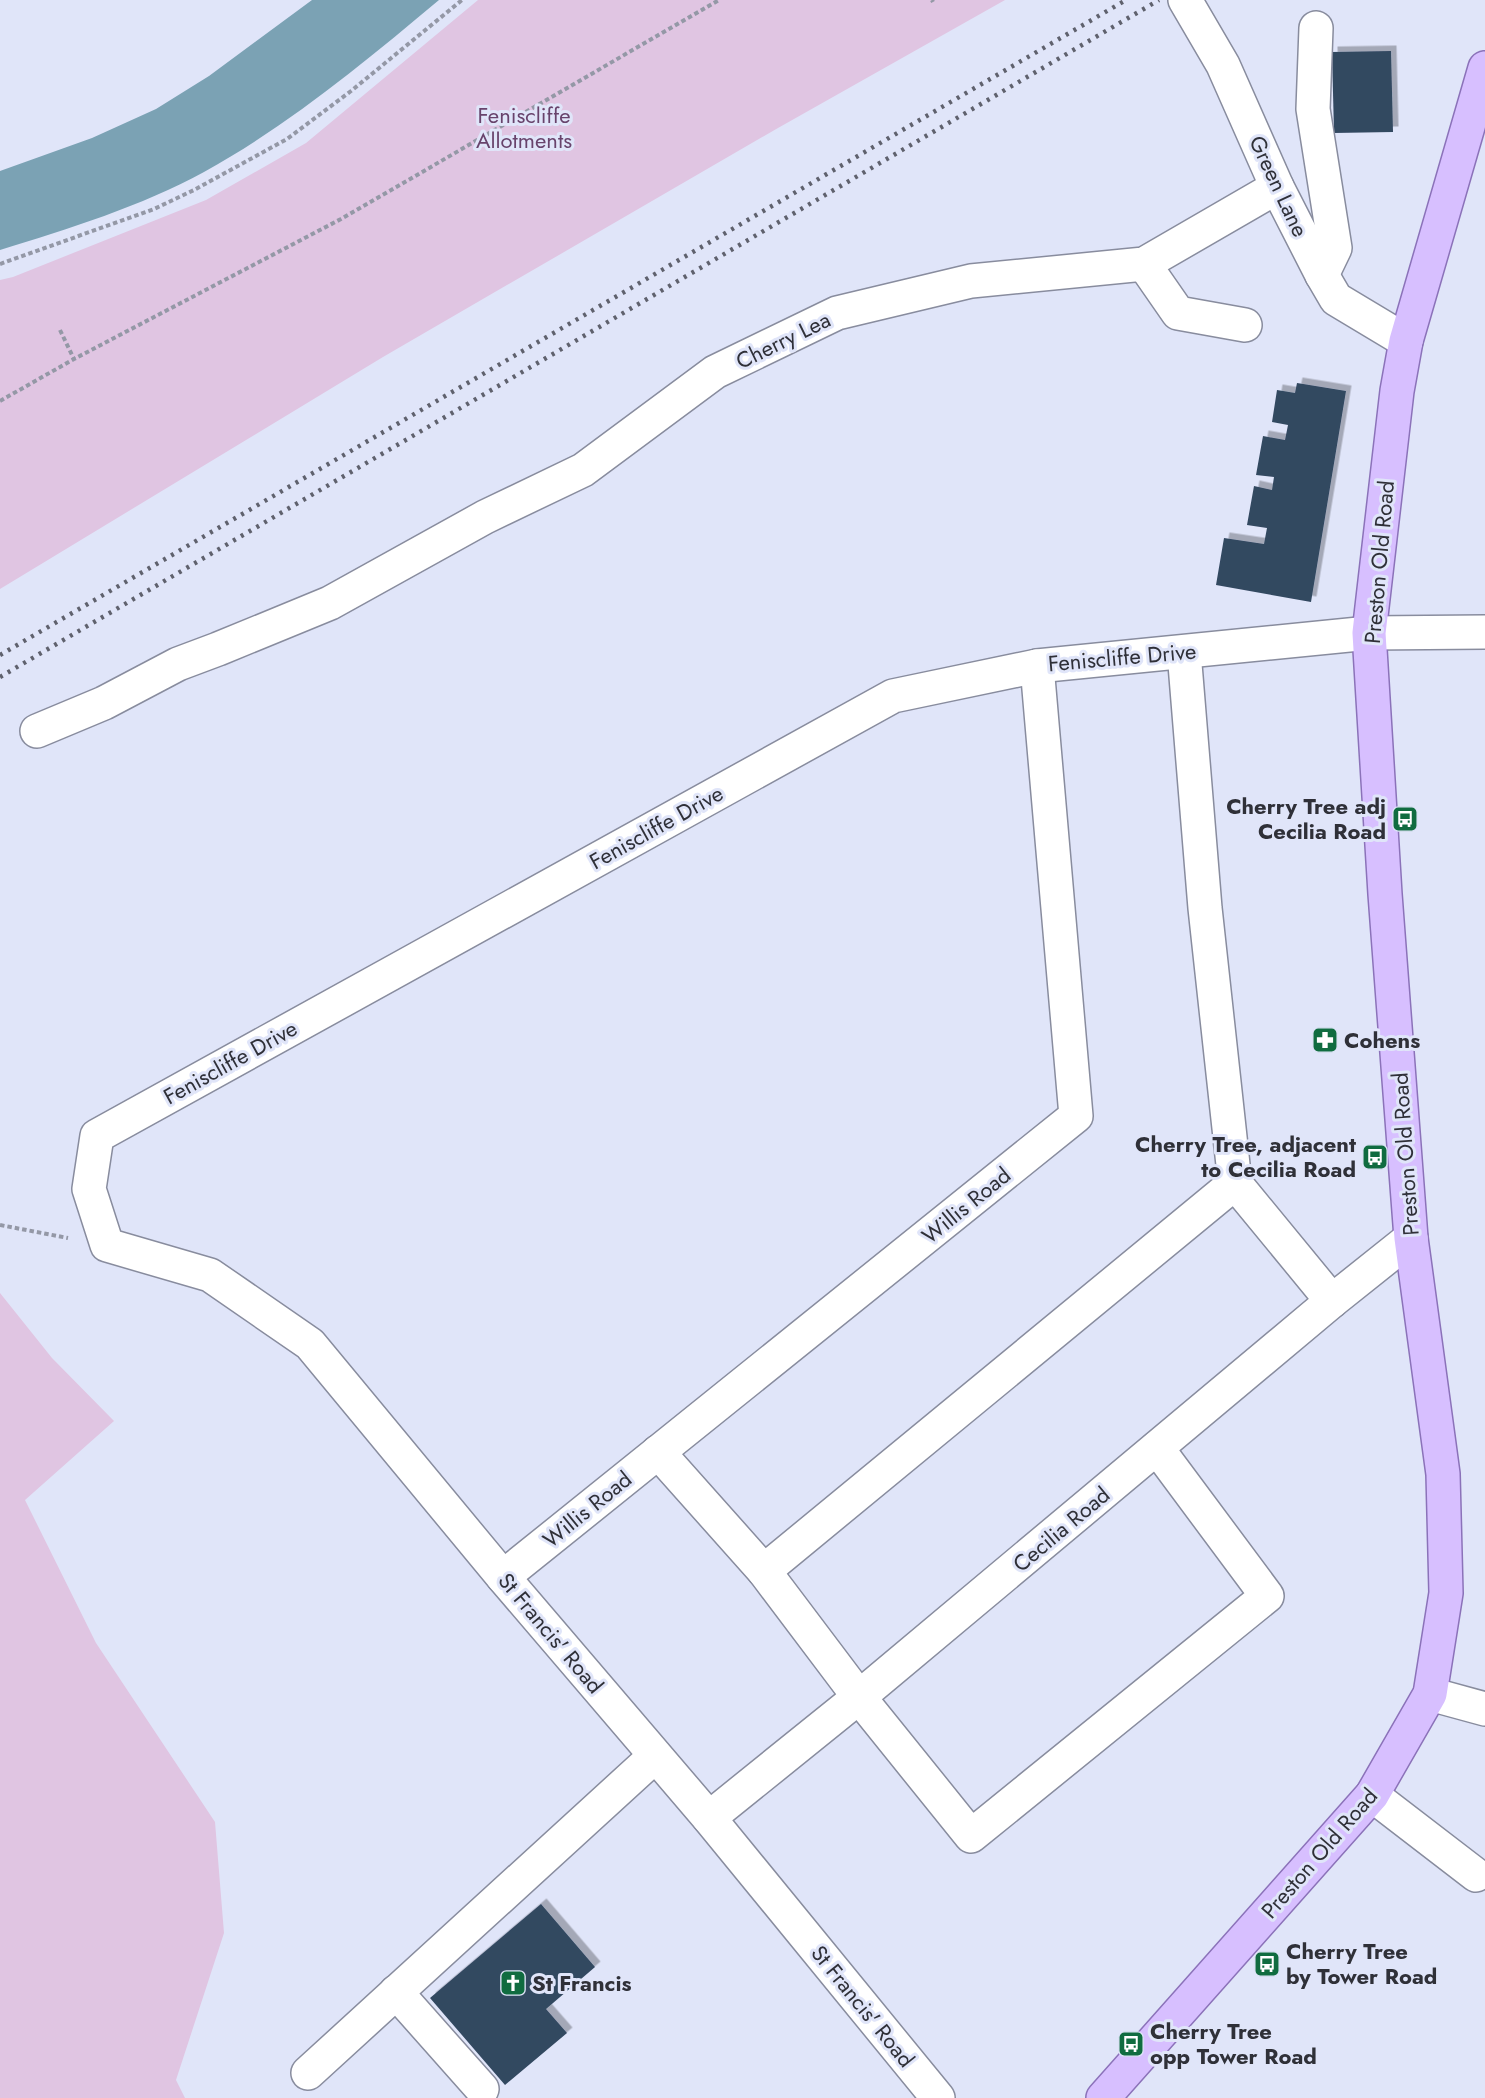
<svg xmlns="http://www.w3.org/2000/svg" width="1485" height="2098" font-family="Jost,sans-serif">
  <style>
    .green { fill: #e0c5e2 }
    .water { fill: #7ba2b4 }
    .building { fill: #334861; filter: url(#shadow) }
    .lines { fill: none; stroke-linecap: round; stroke-linejoin: round }
    .minor-casing { stroke: #888c9e; stroke-width: 36 }
    .major-casing { stroke: #8b72b9; stroke-width: 36 }
    .path { stroke: #9498a6; stroke-width: 4; stroke-dasharray: 4.5 3; stroke-linecap: butt }
    .minor { stroke: #fff; stroke-width: 33 }
    .major { stroke: #d7bfff; stroke-width: 33 }
    .rail { stroke: #5f616d; stroke-width: 4.5; stroke-dasharray: 3 6; stroke-linecap: butt }
    .labels { text-anchor: middle; stroke-width: 6; stroke-linejoin: round; paint-order: stroke }
    .park-label { font-size: 22px; fill: #68436c; stroke: #e0e5f9 }
    .street-label { font-size: 22px; fill: #2f3038; stroke: #e0e5f9 }
    .poi-label { font-size: 22px; font-weight: bold; fill: #2f3038; stroke: #e0e5f9; text-anchor: start }
  </style>
  <defs>
    <filter id="shadow"><feDropShadow dx="5.5" dy="-5.5" stdDeviation="0" flood-color="#0004"/></filter>
  </defs>
  <rect width="100%" height="100%" fill="#e0e5f9"/>
  <g class="green">
    <polygon points="478,0 1005,0 778,128 383,357 0,589 0,280 13,277 206,200 306,143"/>
    <polygon points="0,1293 52,1358 114,1421 25,1500 96,1643 215,1822 224,1933 176,2080 185,2098 0,2098"/>
  </g>
  <path class="water" d="M 312,0 L 439,0 C 365,62 289,125 204,172 C 142,206 68,229 0,250 L 0,171 L 92,138 L 156,109 L 209,76 Z"/>
  <g class="building">
    <polygon points="1391,51 1393,132 1334,133 1332,52"/>
    <polygon points="1297,383 1346,391 1311,602 1216,585 1224,538 1264,544 1267,528 1247,525 1254,486 1272,490 1274,477 1256,475 1263,436 1285,440 1288,425 1272,422 1277,390 1295,393"/>
    <polygon points="541,1904 595,1967 546,2009 567,2033 505,2085 430,1998"/>
  </g>
  <g class="lines">
    <g class="minor-casing">
      <g id="minor">
        <polyline points="1185,0 1223,65 1277,187 1322,275 1336,299 1406,341"/>
        <polyline points="1316,28 1313,109 1335,248 1322,275"/>
        <polyline points="1144,264 1178,313 1245,325"/>
        <polyline points="1184,652 1205,908 1235,1183 1332,1301"/>
        <polyline points="37,731 104,703 178,664 218,649 330,603 485,517 583,470 715,372 837,313 971,281 1144,264 1277,187"/>
        <polyline points="658,1452 764,1571 859,1697 971,1836 1267,1596 1157,1448"/>
        <polyline points="764,1571 1235,1183"/>
        <polyline points="503,1577 1076,1116 1037,666"/>
        <polyline points="1430,1694 1485,1709"/>
        <polyline points="1372,1795 1476,1875"/>
        <polyline points="709,1818 859,1697 1332,1301 1411,1238"/>
        <polyline points="396,1992 482,2089"/>
        <polyline points="308,2073 655,1756"/>
        <polyline points="938,2098 709,1818 503,1577 310,1344 210,1275 107,1245 89,1189 97,1136 893,696 1037,666 1369,633 1485,632"/>
      </g>
    </g>
    <g class="major-casing">
      <polyline id="major" points="1103,2098 1372,1795 1430,1694 1446,1593 1443,1474 1411,1238 1385,894 1369,633 1397,391 1406,341 1485,68"/>
    </g>
    <g class="path">
      <polyline points="932,0 933,2"/>
      <polyline points="0,264 154,209 194,190 287,139 351,91 462,0"/>
      <polyline points="60,330 74,359"/>
      <polyline points="0,401 74,359 341,219 719,0"/>
      <polyline points="0,1225 68,1238"/>
    </g>
    <use href="#minor" class="minor"/>
    <use href="#major" class="major"/>
    <g class="rail">
      <polyline points="0,655 1126,0"/>
      <polyline points="0,677 1159,0"/>
    </g>
  </g>
  <defs>
    <g id="bus-square" transform="scale(1.35)"><rect x="-9" y="-9" width="18" height="18" rx="4" fill="#106c40" stroke="#e0e5f9"/><path d="M-5-6H5V4H4V6H2V4H-2V6H-4V4H-5ZM-3.5-4V0h7V-4ZM-3.5 1.2v1.5H-2V1.2ZM2 1.2v1.5H3.5V1.2Z" fill="#fff"/></g>
    <g id="pharmacy-square" transform="scale(1.35)"><rect x="-9" y="-9" width="18" height="18" rx="4" fill="#106c40" stroke="#e0e5f9"/><path d="M-2-6h4v4h4v4h-4v4h-4v-4h-4v-4h4Z" fill="#fff"/></g>
    <g id="church-square" transform="scale(1.35)"><rect x="-9" y="-9" width="18" height="18" rx="4" fill="#106c40" stroke="#e0e5f9"/><path d="M-1.2-6h2.4v3.5h3.3v2.4h-3.3V6h-2.4V-.1h-3.3v-2.4h3.3Z" fill="#fff"/></g>
  </defs>
  <g fill-rule="evenodd">
    <use href="#bus-square" x="1405" y="819"/>
    <use href="#pharmacy-square" x="1325" y="1040"/>
    <use href="#bus-square" x="1375" y="1157"/>
    <use href="#bus-square" x="1267" y="1964"/>
    <use href="#church-square" x="513" y="1983"/>
    <use href="#bus-square" x="1131" y="2044"/>
  </g>
  <g class="labels">
    <g class="park-label">
      <text x="524" y="123">Feniscliffe<tspan x="524" dy="25">Allotments</tspan></text>
    </g>
    <g class="street-label">
      <text transform="translate(1279 186) rotate(65)" y="8">Green Lane</text>
      <text transform="translate(783 340) rotate(-26)" y="8">Cherry Lea</text>
      <text transform="translate(1379 562) rotate(-85)" y="8">Preston Old Road</text>
      <text transform="translate(1122 657) rotate(-5)" y="8">Feniscliffe Drive</text>
      <text transform="translate(656 827) rotate(-29)" y="8">Feniscliffe Drive</text>
      <text transform="translate(230 1062) rotate(-29)" y="8">Feniscliffe Drive</text>
      <text transform="translate(1405 1154) rotate(-94)" y="8">Preston Old Road</text>
      <text transform="translate(966 1205) rotate(-39)" y="8">Willis Road</text>
      <text transform="translate(587 1509) rotate(-39)" y="8">Willis Road</text>
      <text transform="translate(1061 1529) rotate(-40)" y="8">Cecilia Road</text>
      <text transform="translate(551 1633) rotate(50)" y="8">St Francis' Road</text>
      <text transform="translate(1319 1853) rotate(-49)" y="8">Preston Old Road</text>
      <text transform="translate(863 2006) rotate(51)" y="8">St Francis' Road</text>
    </g>
    <g class="poi-label">
      <text x="1386" y="814" text-anchor="end">Cherry Tree adj<tspan x="1386" dy="25">Cecilia Road</tspan></text>
      <text x="1344" y="1048">Cohens</text>
      <text x="1356" y="1152" text-anchor="end">Cherry Tree, adjacent<tspan x="1356" dy="25">to Cecilia Road</tspan></text>
      <text x="1286" y="1959">Cherry Tree<tspan x="1286" dy="25">by Tower Road</tspan></text>
      <text x="532" y="1991">St Francis</text>
      <text x="1150" y="2039">Cherry Tree<tspan x="1150" dy="25">opp Tower Road</tspan></text>
    </g>
  </g>
</svg>
